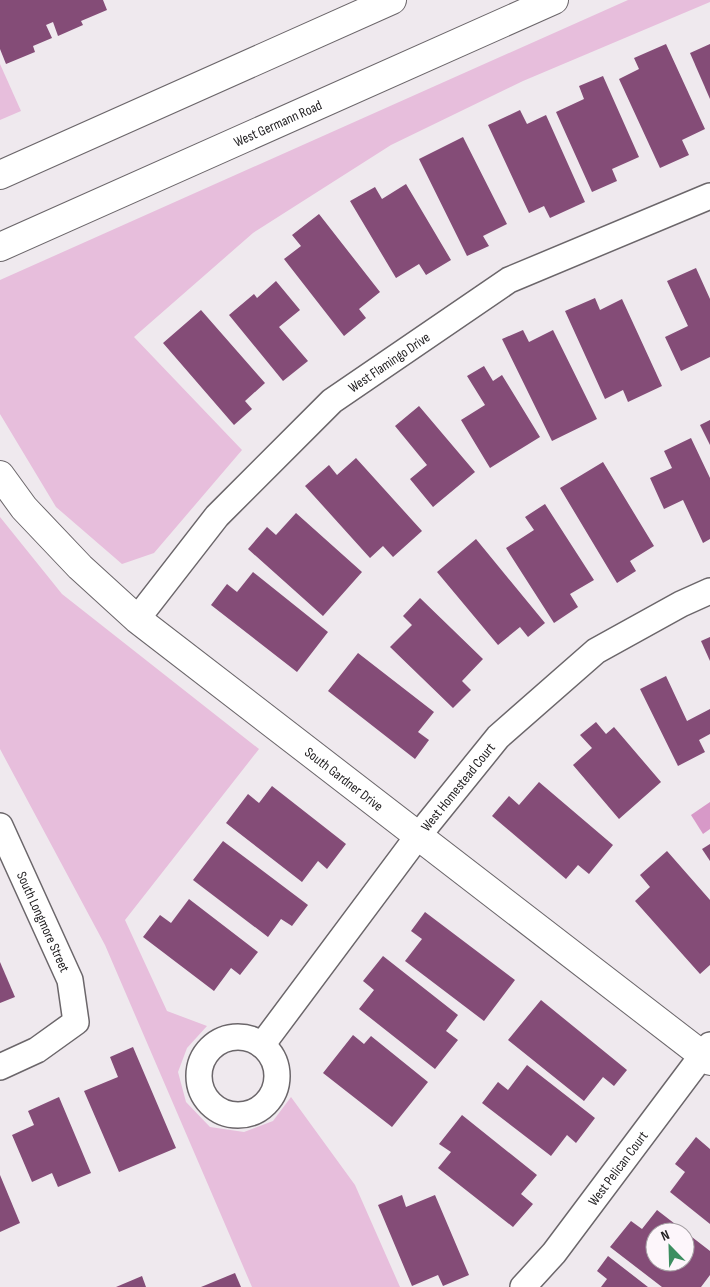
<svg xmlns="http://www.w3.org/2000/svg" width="710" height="1287" font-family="'Sofia Sans Condensed',sans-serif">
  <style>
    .green { fill: #e7bedc }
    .water { fill: #d799c8 }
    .building { fill: #844c77; fill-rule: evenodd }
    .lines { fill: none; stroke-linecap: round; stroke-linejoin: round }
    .minor-casing { stroke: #6b666a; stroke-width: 28 }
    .tertiary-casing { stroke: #6b666a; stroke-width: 30 }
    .secondary-casing { stroke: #6b666a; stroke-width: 30 }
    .minor { stroke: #fff; stroke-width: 25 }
    .tertiary { stroke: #fff; stroke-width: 28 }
    .secondary { stroke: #fff; stroke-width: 28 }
    .labels { text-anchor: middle; stroke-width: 5; stroke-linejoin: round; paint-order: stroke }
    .street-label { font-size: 14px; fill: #242224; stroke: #fdf6fb }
  </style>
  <rect width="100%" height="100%" fill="#efe9ee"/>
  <g class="green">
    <polygon points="628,0 710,0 710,2 523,81 391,145 253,233 134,337 242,450 154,553 122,564 56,507 0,414 0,280"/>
    <polygon points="0,64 21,111 0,120"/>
    <polygon points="0,517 62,594 259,749 125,920 167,1011 207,1026 187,1048 178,1072 186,1102 210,1127 244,1132 273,1121 291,1097 355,1185 400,1287 252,1287 105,945 0,749"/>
  </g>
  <polygon class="water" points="710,802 710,829 703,834 691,815"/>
  <g class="building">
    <polygon points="0,0 103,0 107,10 81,21 83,25 58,36 53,22 46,25 52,38 33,46 35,52 6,64 0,49"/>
    <polygon points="666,44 705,129 682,140 689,155 660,168 619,79 639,69 634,58"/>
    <polygon points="710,44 710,99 690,53"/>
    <polygon points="603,76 639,157 612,169 617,181 592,192 556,112 584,99 579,86"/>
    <polygon points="520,110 527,124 546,115 585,202 550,218 544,206 529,213 488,125"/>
    <polygon points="463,137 507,224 483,236 489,246 467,256 419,159"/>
    <polygon points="406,184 451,260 426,275 419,264 396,278 350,201 375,187 382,199"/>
    <polygon points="319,214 380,292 359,309 366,318 344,336 284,259 301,246 292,235"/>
    <polygon points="696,268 710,299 710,357 681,371 665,337 688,326 667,281"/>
    <polygon points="276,281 300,310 279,327 308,361 283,381 229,315 254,294 257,298"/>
    <polygon points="595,298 600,310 622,299 662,386 628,402 623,390 605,399 565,311"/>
    <polygon points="201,310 265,383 245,401 252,409 234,425 163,343"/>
    <polygon points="523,330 529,342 553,330 597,419 552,441 502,339"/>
    <polygon points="484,366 493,381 502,375 540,437 490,468 461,420 485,405 467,376"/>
    <polygon points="419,406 475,472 433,507 410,479 427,465 395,426"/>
    <polygon points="710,420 710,445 700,425"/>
    <polygon points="691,438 710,478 710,539 703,543 683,500 664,509 650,478 672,468 664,451"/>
    <polygon points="356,458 422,531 393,557 383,546 370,558 305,486 329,465 337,475"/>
    <polygon points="603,462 654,546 630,561 636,571 617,583 560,488"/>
    <polygon points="545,504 594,580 570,594 578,607 554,623 506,548 534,530 525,517"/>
    <polygon points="296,513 362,572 323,616 248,549 267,527 276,535"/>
    <polygon points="476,539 545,623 528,637 520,627 498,645 437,572"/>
    <polygon points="253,572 328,632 297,672 211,605 227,584 237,592"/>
    <polygon points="420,598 483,659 462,681 471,690 453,708 390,647 412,625 403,616"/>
    <polygon points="710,637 710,661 701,641"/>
    <polygon points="358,653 434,712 418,732 429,740 415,759 328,691"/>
    <polygon points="666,676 687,721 710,709 710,734 699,740 705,752 678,766 640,689"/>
    <polygon points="596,722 606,734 614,727 661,782 619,819 573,765 592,748 580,735"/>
    <polygon points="539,782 613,845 589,874 578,865 566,879 492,816 509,796 519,805"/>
    <polygon points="272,786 346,844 327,869 318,861 302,882 226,823 248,794 259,803"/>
    <polygon points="223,841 308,905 292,926 281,919 268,937 193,880"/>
    <polygon points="710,844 710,861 702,849"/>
    <polygon points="667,851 710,900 710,965 700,974 635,901 650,887 640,875"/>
    <polygon points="189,899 258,952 240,975 231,968 214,991 143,937 160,915 171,923"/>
    <polygon points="425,912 515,980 484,1021 405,961 422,939 411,931"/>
    <polygon points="383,956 458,1015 446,1031 458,1040 435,1069 359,1009 374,990 363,981"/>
    <polygon points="0,962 15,997 0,1003"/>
    <polygon points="541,1000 627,1070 614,1086 603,1077 584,1101 508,1040"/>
    <polygon points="353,1035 364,1044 371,1036 428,1082 392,1127 323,1073"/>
    <polygon points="133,1047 176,1148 119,1172 84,1091 118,1077 110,1057"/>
    <polygon points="527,1065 595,1118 576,1143 567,1135 551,1156 482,1103 498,1082 508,1090"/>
    <polygon points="59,1097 91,1173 58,1187 52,1173 32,1182 12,1135 34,1125 28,1111"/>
    <polygon points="462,1115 537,1175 521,1194 533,1204 513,1227 438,1168 451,1152 439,1144"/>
    <polygon points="696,1137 710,1149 710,1224 670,1192 685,1172 675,1164"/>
    <polygon points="0,1175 20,1223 0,1232"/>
    <polygon points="402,1195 406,1207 435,1195 469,1275 443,1286 438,1275 412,1286 378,1205"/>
    <path d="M 657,1210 L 710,1251 L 710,1275 L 701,1287 L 662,1287 L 610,1247 L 631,1221 L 642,1229 ZM 655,1232 L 685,1232 L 685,1262 L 655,1262 Z"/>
    <polygon points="608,1256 648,1287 601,1287 607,1279 597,1271"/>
    <polygon points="235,1273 241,1287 201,1287"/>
    <polygon points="142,1276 146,1287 116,1287"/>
  </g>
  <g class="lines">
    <g class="minor-casing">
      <g id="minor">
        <path id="s1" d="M 137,619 L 217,516 L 332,401 L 509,280 L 710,196"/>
        <path id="s2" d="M 0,826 L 70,980 L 76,1022 L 37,1050 L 0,1067"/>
        <circle cx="238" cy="1076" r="39"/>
        <path id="s3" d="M 262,1045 L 418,836 L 498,737 L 596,651 L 681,604 L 710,591"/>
        <path id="s4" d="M 523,1287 L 554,1253 L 710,1045"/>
      </g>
    </g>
    <g class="tertiary-casing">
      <g id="tertiary">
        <path id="s5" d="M 0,475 L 24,508 L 80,567 L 137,619 L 710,1061"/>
      </g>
    </g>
    <g class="secondary-casing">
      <g id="secondary">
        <polyline points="0,175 392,0"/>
        <path id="s6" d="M 0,247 L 554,0"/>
      </g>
    </g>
    <use href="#minor" class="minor"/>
    <use href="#tertiary" class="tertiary"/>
    <use href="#secondary" class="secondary"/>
  </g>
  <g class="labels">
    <g class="street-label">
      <text dy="5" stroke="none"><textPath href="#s6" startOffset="304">West Germann Road</textPath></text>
      <text dy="5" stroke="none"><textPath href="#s1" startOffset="362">West Flamingo Drive</textPath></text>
      <text dy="5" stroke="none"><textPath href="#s5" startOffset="461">South Gardner Drive</textPath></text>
      <text dy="5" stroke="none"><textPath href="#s3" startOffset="324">West Homestead Court</textPath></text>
      <text dy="5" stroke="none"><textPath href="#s2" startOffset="105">South Longmore Street</textPath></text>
      <text dy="5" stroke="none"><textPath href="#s4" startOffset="152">West Pelican Court</textPath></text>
    </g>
  </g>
  <g transform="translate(670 1247) rotate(337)"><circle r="24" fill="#fdf6fb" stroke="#a6a1a5"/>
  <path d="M0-4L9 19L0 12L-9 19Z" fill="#3c8e60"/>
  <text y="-8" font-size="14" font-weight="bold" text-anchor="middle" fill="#242224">N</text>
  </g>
</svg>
